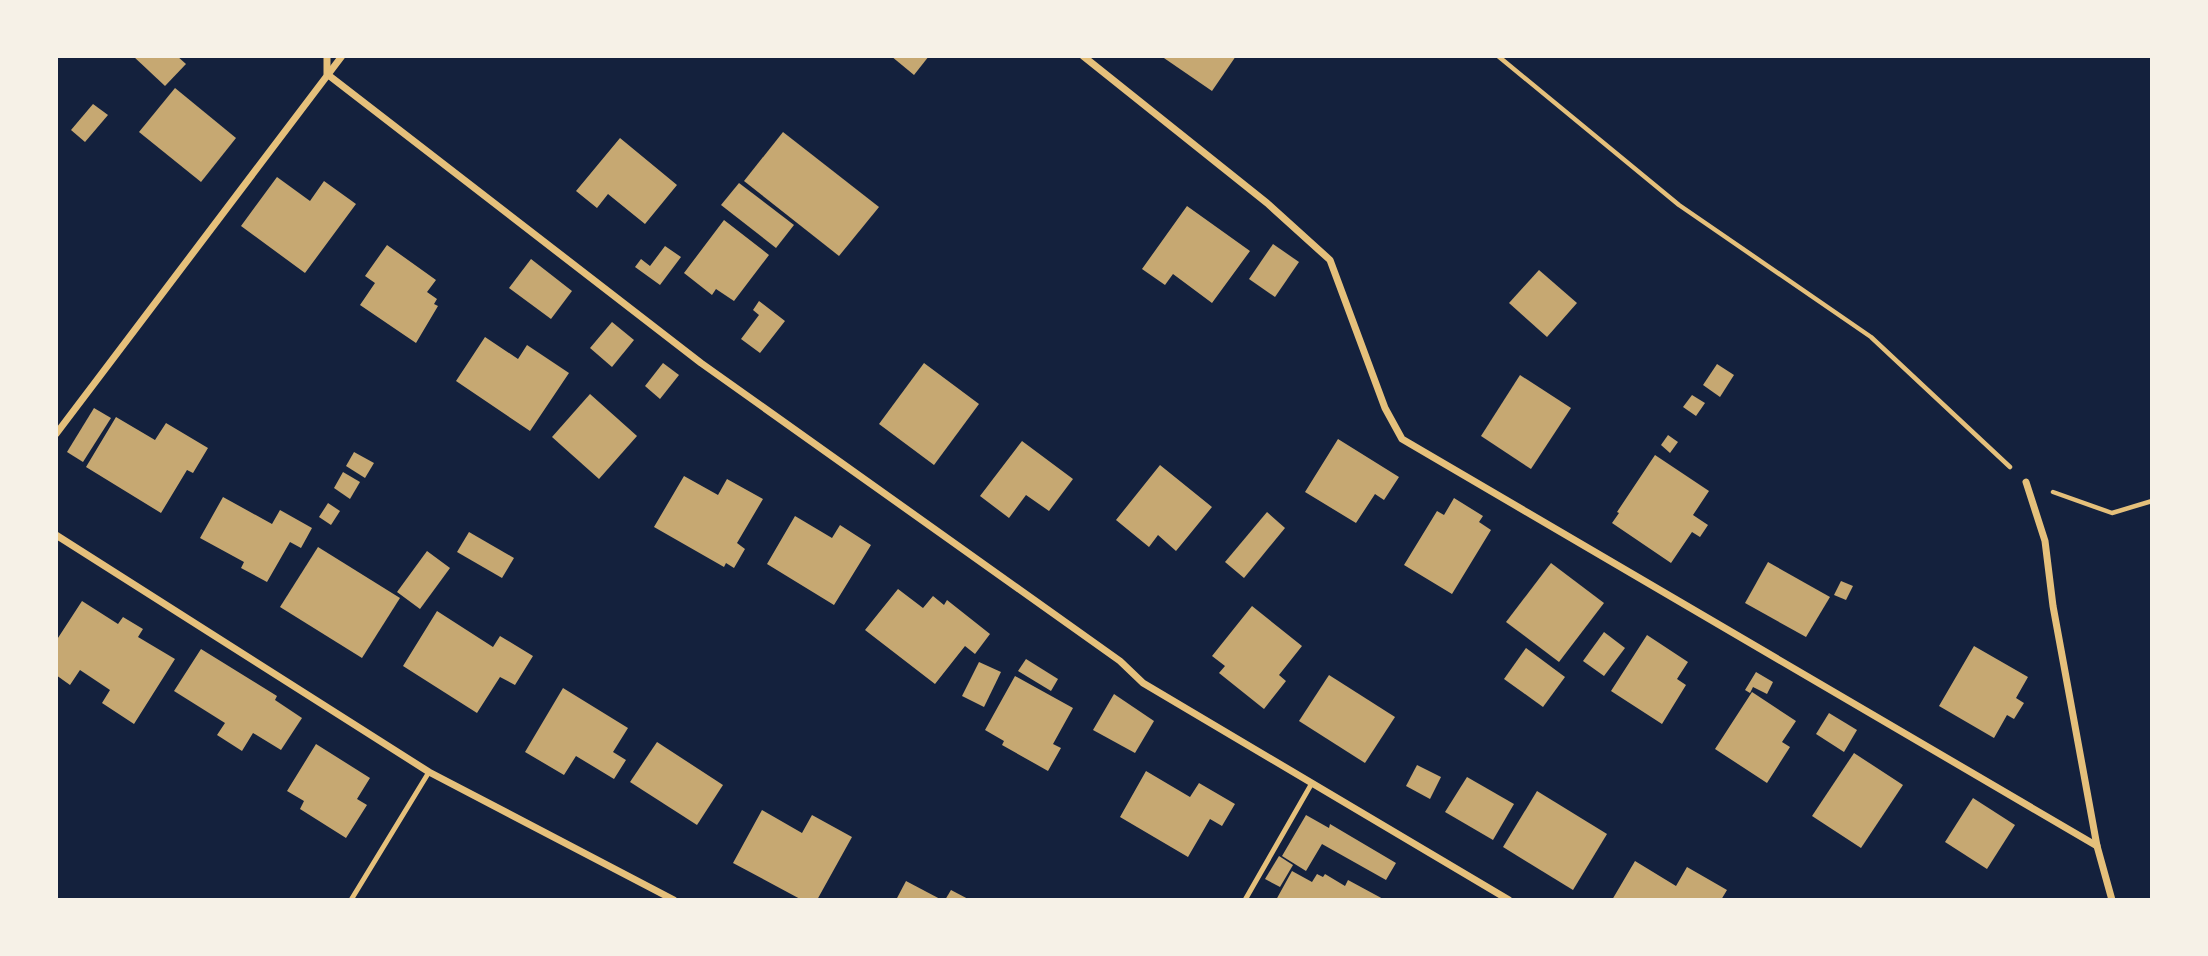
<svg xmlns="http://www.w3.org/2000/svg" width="2208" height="956" font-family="'Sofia Sans Condensed',sans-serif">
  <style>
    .building { fill: #c6a872 }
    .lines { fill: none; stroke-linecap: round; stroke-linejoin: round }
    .path { stroke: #e5c07b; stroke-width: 4.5 }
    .service { stroke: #e5c07b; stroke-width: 5 }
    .minor { stroke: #e5c07b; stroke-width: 7 }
  </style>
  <rect width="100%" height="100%" fill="#14213d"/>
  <g class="building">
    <polygon points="133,56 177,56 186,64 165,86"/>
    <polygon points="891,56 929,56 914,75"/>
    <polygon points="1161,56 1236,56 1212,91"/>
    <polygon points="175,88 236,138 201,182 139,132"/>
    <polygon points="93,104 108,115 85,142 71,130"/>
    <polygon points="783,132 879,207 839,256 744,181"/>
    <polygon points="620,138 677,185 645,224 608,194 597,208 576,191"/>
    <polygon points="277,177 310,201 324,181 356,204 305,273 241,226"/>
    <polygon points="739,183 794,225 776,248 721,205"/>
    <polygon points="1187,206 1250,251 1212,303 1173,274 1165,285 1142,269"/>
    <polygon points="724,220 769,255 734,301 716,289 712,295 684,273"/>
    <polygon points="1273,244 1299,262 1275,297 1249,279"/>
    <polygon points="387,245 436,280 427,292 437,299 434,304 438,306 416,343 360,305 375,283 365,276"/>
    <polygon points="665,246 681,257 660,285 635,267 641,259 650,266"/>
    <polygon points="531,259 572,291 551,319 509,288"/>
    <polygon points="1539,270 1577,303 1547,337 1509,303"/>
    <polygon points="759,301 785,321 760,353 741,339 759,315 753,310"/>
    <polygon points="612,322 634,340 612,367 590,348"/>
    <polygon points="485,337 518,359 527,345 569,373 530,431 456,381"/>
    <polygon points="663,363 679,375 660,399 645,386"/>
    <polygon points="924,363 979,404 934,465 879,424"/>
    <polygon points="1717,364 1734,375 1720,397 1703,385"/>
    <polygon points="1520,375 1571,408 1531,469 1481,436"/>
    <polygon points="590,394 637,436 599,479 552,437"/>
    <polygon points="1692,395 1705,403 1696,416 1683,407"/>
    <polygon points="94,408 111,418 83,462 67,452"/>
    <polygon points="116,417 155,440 166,423 208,448 193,473 187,470 161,513 86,467"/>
    <polygon points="1668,435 1678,442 1670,453 1661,445"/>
    <polygon points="1338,439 1399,477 1384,500 1375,494 1356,523 1305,492"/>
    <polygon points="1022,441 1073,479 1049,511 1026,495 1009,518 980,496"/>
    <polygon points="354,452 374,463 365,478 346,466"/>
    <polygon points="1655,455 1709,491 1693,515 1708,525 1700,537 1692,532 1671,563 1612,523 1619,513 1617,512"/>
    <polygon points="1160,465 1212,507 1176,551 1158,535 1149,547 1116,520"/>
    <polygon points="343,472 360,482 350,499 334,488"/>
    <polygon points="684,476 718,495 727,479 763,499 737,543 745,549 734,568 726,563 724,567 654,527"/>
    <polygon points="223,497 272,524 280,510 312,528 301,548 290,542 267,582 241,568 244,562 200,538"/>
    <polygon points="1454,498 1483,516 1479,522 1491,530 1452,594 1404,565 1437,511 1444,515"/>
    <polygon points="328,503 340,511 331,525 319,517"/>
    <polygon points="1267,512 1285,528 1244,578 1225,562"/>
    <polygon points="795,516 832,538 840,525 871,545 834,605 767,564"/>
    <polygon points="469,532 514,558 502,578 457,552"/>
    <polygon points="318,547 400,598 362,658 280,607"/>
    <polygon points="427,551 450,568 420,609 397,592"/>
    <polygon points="1768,562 1830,597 1806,637 1745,603"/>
    <polygon points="1551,563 1604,603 1559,662 1506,622"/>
    <polygon points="1841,581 1853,586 1846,600 1834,595"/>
    <polygon points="898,589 923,608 933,596 944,605 947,600 990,634 975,654 965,646 935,684 865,630"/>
    <polygon points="82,601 118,624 123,617 143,629 138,637 175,659 134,724 102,703 110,690 80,670 70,685 56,675 56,641"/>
    <polygon points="1252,606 1302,646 1279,675 1286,681 1264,709 1219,673 1225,666 1212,656"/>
    <polygon points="437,611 493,647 500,636 533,656 515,685 500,677 477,713 403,666"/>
    <polygon points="1604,632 1625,648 1604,676 1583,661"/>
    <polygon points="1647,635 1688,662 1677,679 1686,685 1662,724 1611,691"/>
    <polygon points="1974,646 2028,677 2016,698 2024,703 2014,719 2007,715 1994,738 1939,706"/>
    <polygon points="1526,648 1565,677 1543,707 1504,679"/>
    <polygon points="201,649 277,696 275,700 302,718 281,750 253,733 242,751 217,735 225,723 174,691"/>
    <polygon points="1026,659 1058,679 1051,691 1018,671"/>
    <polygon points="979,662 1001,672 984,707 962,696"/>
    <polygon points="1756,672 1773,682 1767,694 1753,687 1750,693 1745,690"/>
    <polygon points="1329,675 1395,717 1365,763 1299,721"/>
    <polygon points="1015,676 1073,708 1053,744 1061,748 1048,771 1002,745 1004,741 985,730"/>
    <polygon points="563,688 628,728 613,752 626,760 614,779 576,756 564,775 525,752"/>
    <polygon points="1752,692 1796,721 1782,742 1790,747 1767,783 1715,749"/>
    <polygon points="1114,694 1154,721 1135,753 1093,730"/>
    <polygon points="1829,713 1857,730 1844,752 1816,734"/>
    <polygon points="657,742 723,785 697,825 630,782"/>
    <polygon points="316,744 370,778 357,799 367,805 346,838 300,809 304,801 287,791"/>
    <polygon points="1854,753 1903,785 1861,848 1812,816"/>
    <polygon points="1417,765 1441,777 1430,799 1406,786"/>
    <polygon points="1146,771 1190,797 1199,783 1235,804 1222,826 1210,819 1188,857 1120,817"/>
    <polygon points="1467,777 1514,804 1493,840 1445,812"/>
    <polygon points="1537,791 1607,834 1573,890 1503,847"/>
    <polygon points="1973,798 2015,825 1987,869 1945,842"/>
    <polygon points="762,810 802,833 812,815 852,837 817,900 802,900 733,863"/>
    <polygon points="1306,815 1329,828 1330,824 1396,863 1386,880 1322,844 1306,871 1282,856"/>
    <polygon points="1279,856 1293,865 1280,887 1265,879"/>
    <polygon points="1635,861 1676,886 1687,867 1727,890 1721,900 1612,900"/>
    <polygon points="1292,871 1312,882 1317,874 1323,877 1325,874 1345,886 1348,880 1385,900 1276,900"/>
    <polygon points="906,881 942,900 896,900"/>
    <polygon points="951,890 970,900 945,900"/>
  </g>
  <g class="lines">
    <g class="path">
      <polyline points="1498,56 1679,205 1871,337 2010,467"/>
      <polyline points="2053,492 2112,513 2152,501"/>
    </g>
    <g class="service">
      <polyline points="351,900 429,772"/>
      <polyline points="1245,900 1312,783"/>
    </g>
    <g class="minor">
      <polyline points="327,56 327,74 701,363 1120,661 1143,683 1509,900"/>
      <polyline points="1083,56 1267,203 1330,260 1385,408 1402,439 2097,846"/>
      <polyline points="56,434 342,56"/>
      <polyline points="2026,482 2045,541 2053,606 2097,846 2112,900"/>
      <polyline points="56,535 429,772 674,900"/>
    </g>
  </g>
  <rect width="2208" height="956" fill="none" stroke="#f6f1e7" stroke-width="116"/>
</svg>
